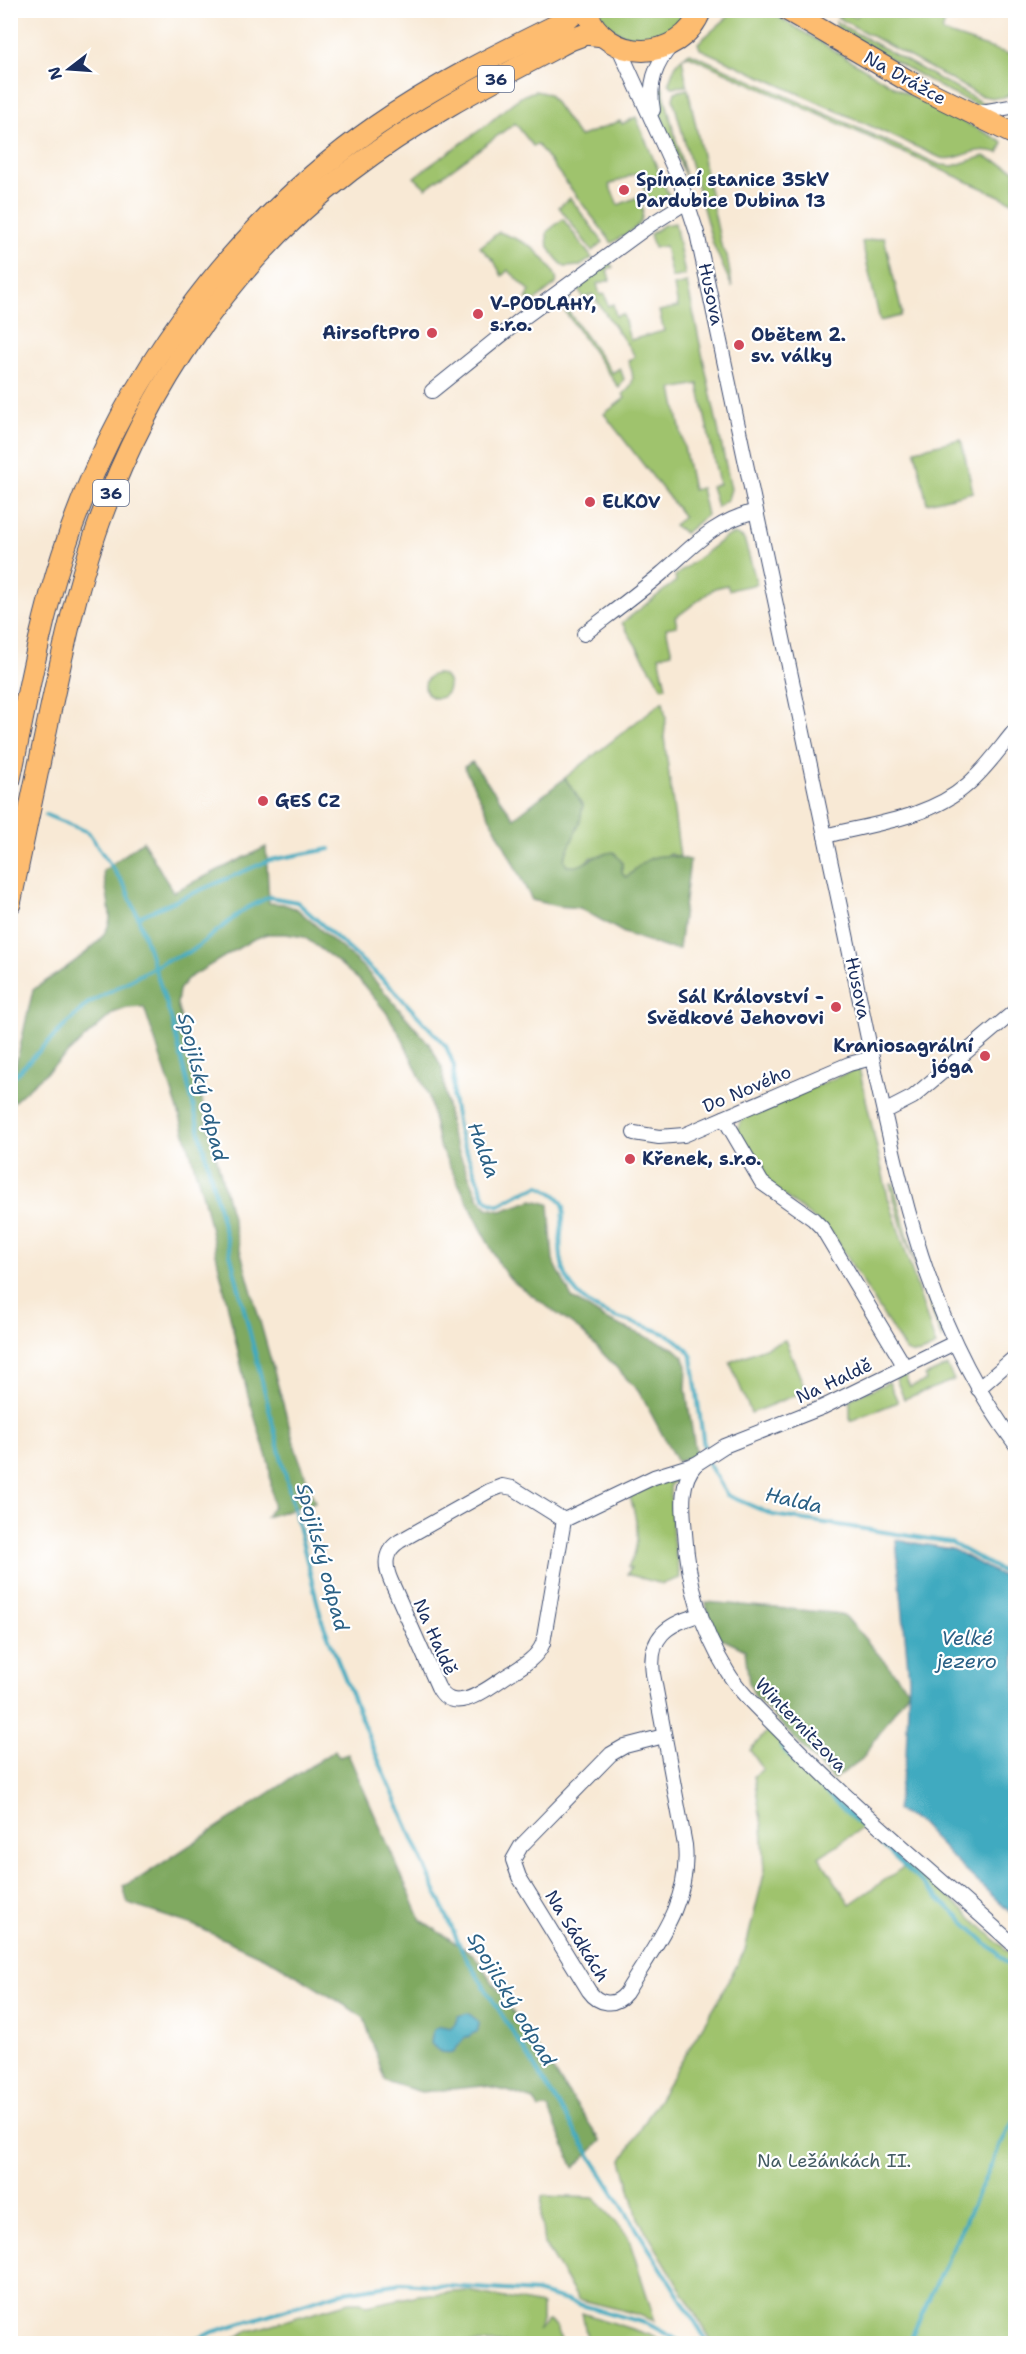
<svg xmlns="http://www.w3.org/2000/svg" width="1026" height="2354" font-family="'Shantell Sans',sans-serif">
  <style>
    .green { fill: #9fc36d; stroke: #5d7966; stroke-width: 1.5 }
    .forest { fill: #7fa960; stroke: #4d6c5f; stroke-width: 1.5 }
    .water { fill: #41aac0; stroke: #2e6c8f; stroke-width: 1.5 }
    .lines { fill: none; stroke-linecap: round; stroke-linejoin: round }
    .stream { stroke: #41aac0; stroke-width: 4 }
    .minor-casing { stroke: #3c4b70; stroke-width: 16 }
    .primary-casing { stroke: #3c4b70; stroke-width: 23 }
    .minor { stroke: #fff; stroke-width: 14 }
    .primary { stroke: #fdbc70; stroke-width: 21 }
    .poi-dot { fill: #d1495b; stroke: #fff; stroke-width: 2 }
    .labels { text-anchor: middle; stroke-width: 4.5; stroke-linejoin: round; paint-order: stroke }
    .shield { fill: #fff; stroke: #5f6d8e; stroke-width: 1.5 }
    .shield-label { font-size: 16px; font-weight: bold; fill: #1b2f5e }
    .street-label { font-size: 18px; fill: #1b2f5e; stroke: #fff }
    .poi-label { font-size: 18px; font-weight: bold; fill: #1b2f5e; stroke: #fff; text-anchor: start }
    .park-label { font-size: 18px; fill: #435b62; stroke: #fff }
    .water-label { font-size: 20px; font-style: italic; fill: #2a6085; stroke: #fff }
  </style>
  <rect width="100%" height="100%" fill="#fff"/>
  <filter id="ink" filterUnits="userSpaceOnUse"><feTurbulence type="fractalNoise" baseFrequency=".0167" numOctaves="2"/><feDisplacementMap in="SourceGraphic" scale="12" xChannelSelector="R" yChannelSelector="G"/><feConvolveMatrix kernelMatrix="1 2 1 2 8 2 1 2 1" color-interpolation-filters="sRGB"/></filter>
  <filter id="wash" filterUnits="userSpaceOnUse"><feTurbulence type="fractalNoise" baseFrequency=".008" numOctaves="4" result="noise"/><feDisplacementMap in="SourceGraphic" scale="24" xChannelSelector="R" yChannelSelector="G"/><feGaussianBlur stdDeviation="1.35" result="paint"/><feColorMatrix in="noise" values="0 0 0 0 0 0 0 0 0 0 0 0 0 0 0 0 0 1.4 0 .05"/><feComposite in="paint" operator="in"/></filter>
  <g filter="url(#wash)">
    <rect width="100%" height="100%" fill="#f8e9d5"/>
    <g class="green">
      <path d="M 599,11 L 687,11 C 667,47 618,49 599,11 Z"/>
      <path d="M 731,11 L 769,11 L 898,89 L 994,137 L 1003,143 L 999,153 C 973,144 961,162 941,158 L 700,49 L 698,43 L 728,17 Z"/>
      <path d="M 896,11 L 894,16 L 905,19 C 914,5 931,16 945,21 L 942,32 L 1015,56 L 1014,91 C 1004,101 991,98 979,95 L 837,17 L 845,13 L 856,17 L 860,11 L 871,11 L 876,13 L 877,11 Z"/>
      <polygon points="836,22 981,102 998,104 985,105 974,104 949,92 837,28"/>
      <path d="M 690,53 L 940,165 L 953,166 L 984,156 L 1015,170 L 1015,203 L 689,56 L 682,58 L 687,86 L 672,87 L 669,83 C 673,70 677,58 690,53 Z"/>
      <polygon points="658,81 662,86 686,178 660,114 657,104"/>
      <polygon points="688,89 722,249 727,255 732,287 713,244 673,99 675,92"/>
      <path d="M 535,91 L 549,94 L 579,137 L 620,121 L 622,124 L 636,117 L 669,196 L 658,208 L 648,197 L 637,173 L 609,185 L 618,205 L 640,196 C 649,227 635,227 612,243 L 537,144 L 533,146 L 515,123 L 426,188 L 414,177 C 437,160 461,144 484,127 C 501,114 514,97 535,91 Z"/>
      <polygon points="570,198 603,242 592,251 559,207"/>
      <path d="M 563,219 L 592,258 L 580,266 L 565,267 C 555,258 543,245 548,231 Z"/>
      <polygon points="675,223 685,275 672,278 665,246 654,248 650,234 664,225"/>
      <path d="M 499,232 C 523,241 534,245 550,267 C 554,273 558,277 556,284 L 536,300 L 526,299 L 530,291 L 508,270 L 502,276 L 494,261 L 480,247 Z"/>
      <polygon points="884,237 902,313 900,316 880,321 862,242"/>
      <path d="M 609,263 L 613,267 L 607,270 L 610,280 L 597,284 L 600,295 L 605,294 L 608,306 L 613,304 L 616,316 L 623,314 L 630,340 L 664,331 L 659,311 L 678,307 L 674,286 L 687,283 L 731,489 L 728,499 L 717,507 L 711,486 L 719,484 L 698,384 L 672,389 L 693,490 L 701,488 L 707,515 L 685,533 L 674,525 L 684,517 L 604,414 L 625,398 L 623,394 C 636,385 634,374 628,361 L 635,356 L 592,294 L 584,299 L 579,291 L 580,286 Z"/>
      <polygon points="564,300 572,301 575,306 568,311 612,373 620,368 624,379 619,388 559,303"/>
      <polygon points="961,439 973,492 927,503 915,450"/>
      <polygon points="734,534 743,538 745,542 757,584 729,590 727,585 715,588 679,615 675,617 677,626 666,628 672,653 659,656 666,687 662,688 622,623 676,581 675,576 726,537"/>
      <circle cx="437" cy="686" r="12"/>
      <path d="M 663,701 L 666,718 L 664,737 L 680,857 L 670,854 L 635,869 L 631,875 L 625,877 L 622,873 L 622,862 L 591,857 C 583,865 578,868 567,866 L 564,859 L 583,805 L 565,778 Z"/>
      <path d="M 859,1068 L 888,1197 L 936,1346 C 925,1351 916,1358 905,1350 L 832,1233 L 768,1183 L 737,1131 L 740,1122 L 747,1115 Z"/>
      <polygon points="893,1183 912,1252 942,1332 942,1340 903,1231 890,1184"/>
      <polygon points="785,1340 806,1391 751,1413 730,1362"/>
      <polygon points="947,1366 954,1380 904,1399 896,1379 904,1373 910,1387 926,1381 925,1376"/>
      <polygon points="889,1382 898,1402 850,1421 850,1399"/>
      <path d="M 678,1476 L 678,1479 L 670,1485 L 673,1540 L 680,1578 L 662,1584 L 627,1574 L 631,1568 L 628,1567 C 643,1544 637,1518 629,1494 Z"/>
      <polygon points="770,1728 818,1779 868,1824 819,1857 850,1904 911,1862 1015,1958 1015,2343 713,2343 638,2218 622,2160 716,2004 745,1950 765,1870 762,1826 754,1776 763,1769 750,1750"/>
      <polygon points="542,2196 595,2198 628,2236 655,2321 630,2312 578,2299 544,2244 541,2218"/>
      <path d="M 468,2291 L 542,2305 L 542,2318 L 538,2331 L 547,2321 C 558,2322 559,2334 562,2343 L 230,2343 L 232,2339 L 246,2332 L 349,2302 L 361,2302 L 366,2306 L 419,2295 Z"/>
      <polygon points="582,2313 650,2335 667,2343 588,2343"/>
    </g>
    <g class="forest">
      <path d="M 472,762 L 514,818 L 565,778 L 583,805 L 580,822 L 564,859 L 567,866 C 585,869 592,853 614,852 L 622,862 L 622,873 L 625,877 C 632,875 634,869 640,865 C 655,852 672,855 690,860 L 679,949 L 667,948 L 624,933 L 580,908 L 557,906 L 532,900 L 464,767 Z"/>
      <path d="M 143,841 L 173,892 L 266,847 L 269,903 L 283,904 L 297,909 L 364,968 L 430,1045 L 442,1068 L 451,1134 L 478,1197 L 487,1208 L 501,1211 L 533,1200 L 549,1204 L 553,1260 L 572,1298 L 605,1319 L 675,1349 L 683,1356 L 687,1366 L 686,1390 L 696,1455 L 677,1462 L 640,1393 L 613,1364 L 581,1331 L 512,1281 L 500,1266 L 439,1145 L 429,1097 L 401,1036 L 386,1012 L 360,981 L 334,959 L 304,937 L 286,934 L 267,934 L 252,940 L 187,979 L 179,990 L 177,1004 L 242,1257 L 296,1450 L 315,1502 L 266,1517 L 273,1506 L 269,1464 L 247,1392 L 204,1200 L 179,1113 L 144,1007 L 127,1008 L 113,1013 L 11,1104 L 11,1086 L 33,990 C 53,975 109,945 110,918 C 110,903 105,886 103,871 Z"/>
      <path d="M 706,1602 L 834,1613 L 846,1617 L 909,1690 L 862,1759 L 833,1780 L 755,1696 L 749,1683 L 745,1650 C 714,1634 711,1641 706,1602 Z"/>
      <polygon points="335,1750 339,1757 348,1754 421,1920 474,1955 601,2141 574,2168 549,2110 546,2108 539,2109 534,2100 507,2091 483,2086 421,2092 385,2081 364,2018 346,2006 276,1963 193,1925 128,1904 123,1886 140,1878"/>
    </g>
    <g class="water">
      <polygon points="896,1540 952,1549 1015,1583 1015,1917 949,1855 920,1823 896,1810 906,1757 909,1678"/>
      <path d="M 468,2013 L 478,2021 L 478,2031 L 464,2039 L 453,2052 C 442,2054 437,2051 431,2043 C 432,2028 436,2024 450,2028 L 455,2024 L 458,2016 Z"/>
    </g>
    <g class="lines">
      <g class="stream">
        <polyline points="46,815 88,832 126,888 138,917 172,1021 322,1621 371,1743 463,1953 709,2344"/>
        <polyline points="138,917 270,860 330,849"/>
        <path d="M 10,1080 L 87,1004 L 165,961 L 192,951 L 245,909 L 269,897 L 297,902 L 392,988 L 446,1046 L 454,1066 L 453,1098 L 459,1133 L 485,1198 L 491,1203 L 499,1205 L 521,1193 L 540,1186 C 549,1191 560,1195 564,1207 C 565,1212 562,1220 562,1225 C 558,1250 560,1275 578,1294 C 609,1329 672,1319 692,1357 L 705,1454"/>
        <polyline points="707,1461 727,1495 773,1515 949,1542 1016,1579"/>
        <polyline points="781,1746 826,1793 1011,1966"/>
        <polyline points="185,2344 213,2332 338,2293 402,2283 536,2292 648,2324 685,2344"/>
        <polyline points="908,2344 1008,2129 1016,2119"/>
      </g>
    </g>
  </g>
  <g filter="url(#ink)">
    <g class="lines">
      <g class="minor-casing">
        <g id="minor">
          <path d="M 618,46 L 681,184 L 697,233 L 879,1090 C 908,1219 935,1337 1016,1445"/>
          <path d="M 653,110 C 648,84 655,64 672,45"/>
          <polyline points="976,113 1016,106"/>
          <polyline points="432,391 519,321 650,225 688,201"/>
          <path d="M 584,634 C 610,614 636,595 661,574 C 695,545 711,523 756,511"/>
          <path d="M 825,836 C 872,824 930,818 967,785 C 986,769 1000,748 1016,729"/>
          <polyline points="884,1112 913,1097 1016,1010"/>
          <polyline points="724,1118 762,1183 813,1219 822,1228 905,1367"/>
          <polyline points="634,1133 659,1137 684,1135 849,1064 872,1058"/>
          <polyline points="978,1389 1016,1356"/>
          <path d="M 696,1464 C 679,1482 683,1510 685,1533 C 688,1582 701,1629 727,1671 C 741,1695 765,1715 784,1735 C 857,1811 938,1876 1016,1947"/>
          <path d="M 502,1486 L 513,1488 L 564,1520 L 543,1643 C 537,1659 519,1668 505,1677 C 487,1689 453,1717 438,1687 L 391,1581 C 384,1565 384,1551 400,1541 L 489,1491 Z"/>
          <polyline points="564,1520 654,1477 696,1464 724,1446 823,1407 954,1343"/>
          <path d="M 664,1736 L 625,1746 L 611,1754 L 521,1846 L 513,1860 L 519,1877 L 589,1991 C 599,2005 615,2007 626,1993 C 654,1946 691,1903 685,1845 L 653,1674 C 648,1637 667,1624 699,1615"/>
        </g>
      </g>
      <g class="primary-casing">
        <g id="primary">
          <path d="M 586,10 C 605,65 681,63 701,10"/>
          <polyline points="787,10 917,86 1016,135"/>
          <path d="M 10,779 C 26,704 39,628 62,556 C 117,385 229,229 376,126 C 436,84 502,52 567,20 L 578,10"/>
          <path d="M 10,904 C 23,842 36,780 49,717 C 62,655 75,593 96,532 C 144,392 231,262 350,171 C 418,119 494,80 570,40 L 586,34 L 603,36"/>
        </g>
      </g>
      <use href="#minor" class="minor"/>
      <use href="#primary" class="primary"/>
    </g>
  </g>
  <g class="poi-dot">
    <circle cx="624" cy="190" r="6"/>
    <circle cx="478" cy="314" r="6"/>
    <circle cx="432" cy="333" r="6"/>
    <circle cx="739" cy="345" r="6"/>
    <circle cx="590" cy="502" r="6"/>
    <circle cx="263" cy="801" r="6"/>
    <circle cx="836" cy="1007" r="6"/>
    <circle cx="985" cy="1056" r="6"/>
    <circle cx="630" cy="1159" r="6"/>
  </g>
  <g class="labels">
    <g class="shield">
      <rect x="478" y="66" width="36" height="26" rx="4.5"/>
      <rect x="93" y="480" width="36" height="26" rx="4.5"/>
    </g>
    <g class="shield-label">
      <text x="496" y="85">36</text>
      <text x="111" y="499">36</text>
    </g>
    <g class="street-label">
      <text transform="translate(905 78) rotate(29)" y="6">Na Drážce</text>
      <text transform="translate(711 294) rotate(78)" y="6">Husova</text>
      <text transform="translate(858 988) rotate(78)" y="6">Husova</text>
      <text transform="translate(747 1089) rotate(-23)" y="6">Do Nového</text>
      <text transform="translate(834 1381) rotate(-25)" y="6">Na Haldě</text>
      <text transform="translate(435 1637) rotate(66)" y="6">Na Haldě</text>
      <text transform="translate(801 1725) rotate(46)" y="6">Winternitzova</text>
      <text transform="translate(577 1936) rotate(58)" y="6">Na Sádkách</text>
    </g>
    <g class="poi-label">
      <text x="636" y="186">Spínací stanice 35kV<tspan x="636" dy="21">Pardubice Dubina 13</tspan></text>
      <text x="490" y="310">V-PODLAHY,<tspan x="490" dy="21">s.r.o.</tspan></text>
      <text x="420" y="339" text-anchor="end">AirsoftPro</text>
      <text x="751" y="341">Obětem 2.<tspan x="751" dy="21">sv. války</tspan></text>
      <text x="602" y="508">ELKOV</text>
      <text x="275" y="807">GES CZ</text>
      <text x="824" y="1003" text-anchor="end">Sál Království -<tspan x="824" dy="21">Svědkové Jehovovi</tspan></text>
      <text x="973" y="1052" text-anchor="end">Kraniosagrální<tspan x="973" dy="21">jóga</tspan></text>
      <text x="642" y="1165">Křenek, s.r.o.</text>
    </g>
    <g class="park-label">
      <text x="834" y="2167">Na Ležánkách II.</text>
    </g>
    <g class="water-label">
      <text transform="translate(203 1087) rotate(76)" y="7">Spojilský odpad</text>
      <text transform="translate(484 1150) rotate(70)" y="7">Halda</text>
      <text transform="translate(794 1500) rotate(13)" y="7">Halda</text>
      <text transform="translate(323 1557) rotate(75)" y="7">Spojilský odpad</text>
      <text x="967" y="1645">Velké<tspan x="967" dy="23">jezero</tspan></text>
      <text transform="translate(512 1999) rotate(59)" y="7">Spojilský odpad</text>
    </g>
  </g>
  <rect width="1026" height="2354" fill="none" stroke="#fff" stroke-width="36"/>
  <g transform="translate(69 69) rotate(253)" stroke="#ffffff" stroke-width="4.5" paint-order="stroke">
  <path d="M0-4.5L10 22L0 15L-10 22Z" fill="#1b2f5e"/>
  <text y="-9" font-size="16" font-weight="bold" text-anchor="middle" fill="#1b2f5e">N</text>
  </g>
</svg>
